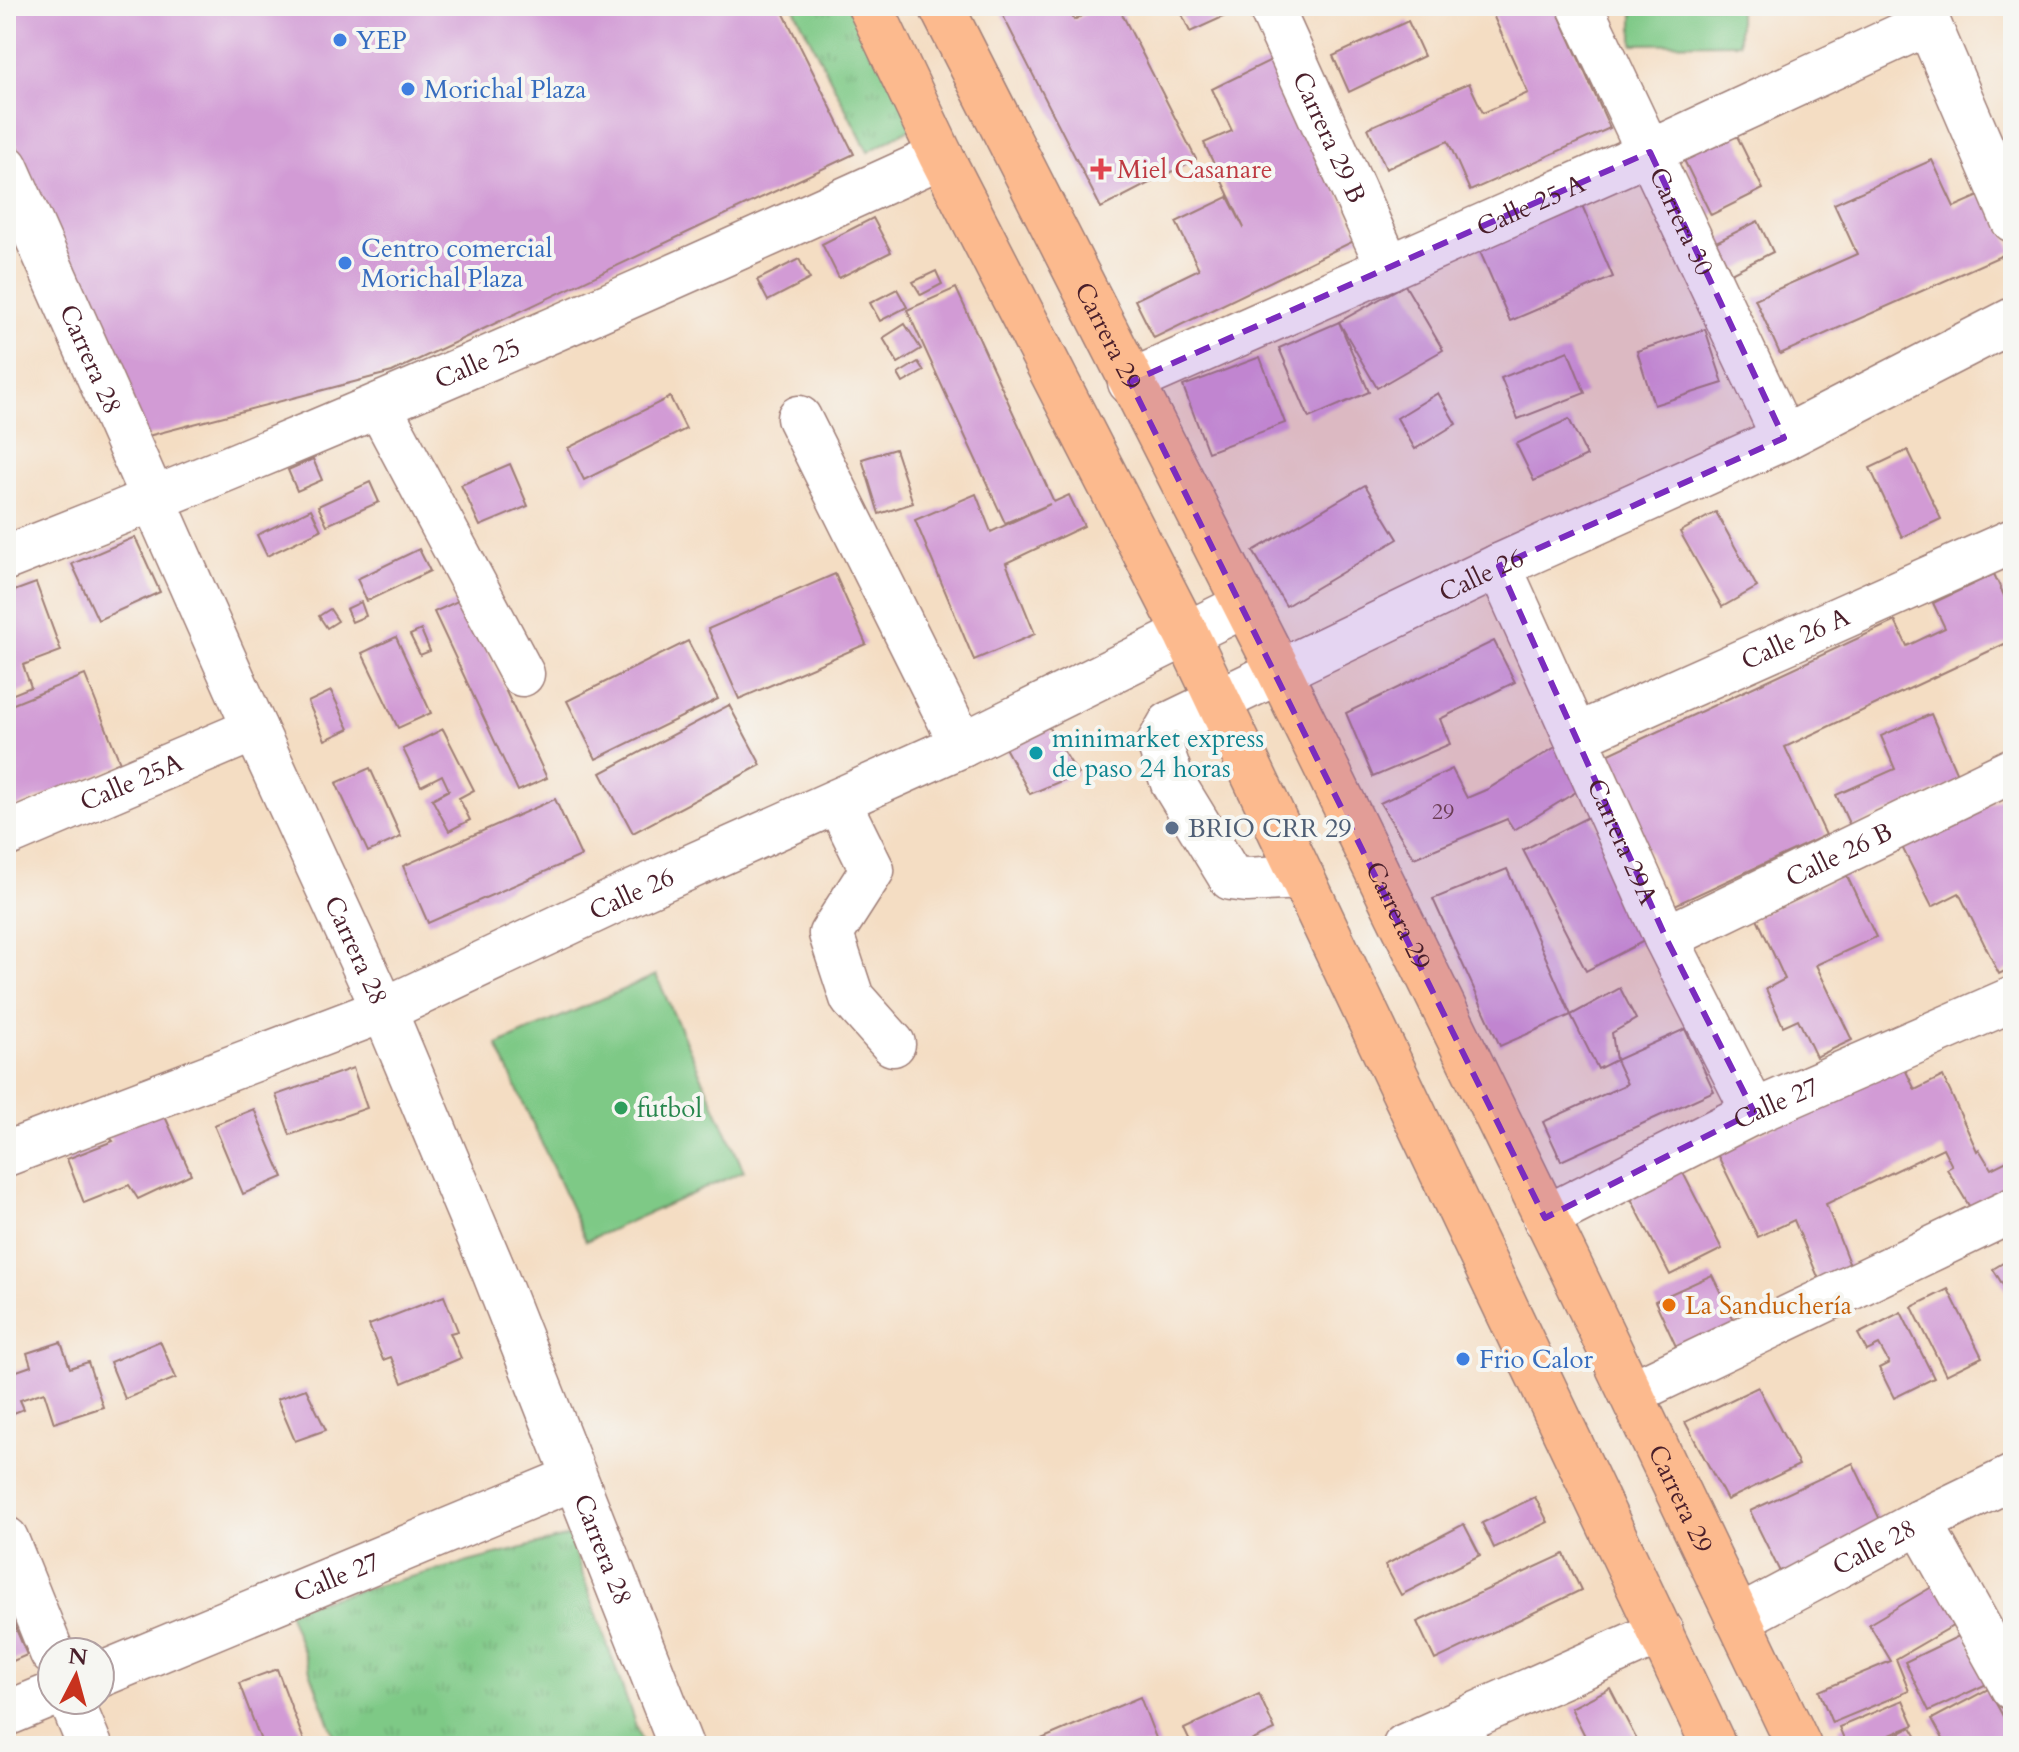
<svg xmlns="http://www.w3.org/2000/svg" width="2019" height="1752" font-family="Cardo,serif">
  <style>
    .grass { fill: url(#grass-tufts); stroke: #647458; stroke-width: 2 }
    .garden { fill: #7ec986; stroke: #647458; stroke-width: 2 }
    .building { fill: #d29bd5 }
    .lines { fill: none; stroke-linecap: round; stroke-linejoin: round }
    .minor-casing { stroke: #9f7e77; stroke-width: 47 }
    .major-casing { stroke: #9f7e77; stroke-width: 47 }
    .minor { stroke: #fff; stroke-width: 44 }
    .major { stroke: #fcba8e; stroke-width: 44 }
    .marked { fill: #7b2cbf; fill-opacity: 0.2; stroke: #7b2cbf; stroke-width: 6; stroke-dasharray: 16 10; stroke-linejoin: round }
    .shop-dot { fill: #3f7fe0; stroke: #f6f6f2; stroke-width: 3 }
    .health-dot { fill: #e0444e; stroke: #f6f6f2; stroke-width: 3 }
    .culture-dot { fill: #0f9aa8; stroke: #f6f6f2; stroke-width: 3 }
    .service-dot { fill: #5c6f8a; stroke: #f6f6f2; stroke-width: 3 }
    .leisure-dot { fill: #2e9e5b; stroke: #f6f6f2; stroke-width: 3 }
    .food-dot { fill: #e8710a; stroke: #f6f6f2; stroke-width: 3 }
    .labels { text-anchor: middle; stroke-width: 8; stroke-linejoin: round; paint-order: stroke }
    .number-label { font-size: 22px; fill: #6c3e56 }
    .shop-label { font-size: 26px; fill: #366cbe; stroke: #f6f6f2; text-anchor: start }
    .street-label { font-size: 26px; fill: #4a1f2b; stroke: #f6f6f2 }
    .health-label { font-size: 26px; fill: #be3a42; stroke: #f6f6f2; text-anchor: start }
    .culture-label { font-size: 26px; fill: #0d838f; stroke: #f6f6f2; text-anchor: start }
    .service-label { font-size: 26px; fill: #4e5e75; stroke: #f6f6f2; text-anchor: start }
    .leisure-label { font-size: 26px; fill: #27864d; stroke: #f6f6f2; text-anchor: start }
    .food-label { font-size: 26px; fill: #c56008; stroke: #f6f6f2; text-anchor: start }
  </style>
  <defs>
    <pattern id="grass-tufts" width="24" height="20" patternUnits="userSpaceOnUse" patternTransform="scale(2)"><rect width="24" height="20" fill="#7ec986"/><path d="M3 7l-1-3M5 7V3M7 7l1-3M15 17l-1-3M17 17v-4M19 17l1-3" fill="none" stroke="#6eac74"/></pattern>
  </defs>
  <rect width="100%" height="100%" fill="#f6f6f2"/>
  <filter id="ink" filterUnits="userSpaceOnUse"><feTurbulence type="fractalNoise" baseFrequency=".0125" numOctaves="2"/><feDisplacementMap in="SourceGraphic" scale="16" xChannelSelector="R" yChannelSelector="G"/><feConvolveMatrix kernelMatrix="1 2 1 2 8 2 1 2 1" color-interpolation-filters="sRGB"/></filter>
  <filter id="wash" filterUnits="userSpaceOnUse"><feTurbulence type="fractalNoise" baseFrequency=".006" numOctaves="4" result="noise"/><feDisplacementMap in="SourceGraphic" scale="32" xChannelSelector="R" yChannelSelector="G"/><feGaussianBlur stdDeviation="1.8" result="paint"/><feColorMatrix in="noise" values="0 0 0 0 0 0 0 0 0 0 0 0 0 0 0 0 0 1.4 0 .05"/><feComposite in="paint" operator="in"/></filter>
  <g filter="url(#wash)">
    <rect width="100%" height="100%" fill="#f4ddc3"/>
    <g class="grass">
      <polygon points="793,6 857,6 916,125 868,152"/>
      <polygon points="569,1536 643,1746 338,1746 287,1609"/>
    </g>
    <g class="garden">
      <polygon points="1633,6 1739,6 1739,43 1633,44"/>
      <polygon points="656,975 744,1171 586,1241 497,1045"/>
    </g>
    <g id="blocks">
      <g class="building">
        <polygon points="9,6 780,6 854,154 392,372 144,437 6,121 6,7"/>
        <polygon points="998,6 1067,6 1074,20 1101,6 1118,6 1196,159 1101,208"/>
        <polygon points="1178,6 1247,6 1190,32"/>
        <polygon points="1489,6 1555,6 1610,128 1470,191 1448,141 1386,169 1368,128 1469,83 1483,113 1528,93"/>
        <polygon points="1408,21 1424,56 1349,92 1333,56"/>
        <polygon points="1273,59 1360,238 1154,338 1135,300 1199,269 1176,222 1228,197 1244,228 1204,143 1232,131 1212,89"/>
        <polygon points="1733,128 1763,189 1711,215 1681,154"/>
        <polygon points="1932,160 1954,207 1986,193 2012,251 1780,354 1755,299 1857,254 1834,204"/>
        <polygon points="1581,203 1613,277 1510,321 1478,247"/>
        <polygon points="873,218 891,252 839,278 822,244"/>
        <polygon points="1758,221 1773,252 1731,273 1716,242"/>
        <polygon points="799,259 810,279 768,301 757,280"/>
        <polygon points="936,271 942,284 921,295 913,282"/>
        <polygon points="1405,285 1443,350 1377,388 1339,322"/>
        <polygon points="956,288 1054,502 1069,495 1084,526 1006,563 1035,634 974,660 915,520 976,494 991,532 1050,504 1005,523 907,310"/>
        <polygon points="897,289 907,307 880,321 870,303"/>
        <polygon points="1339,322 1369,392 1309,418 1279,348"/>
        <polygon points="905,324 921,349 898,363 883,338"/>
        <polygon points="1705,329 1723,383 1654,405 1637,351"/>
        <polygon points="1568,351 1585,393 1518,419 1501,378"/>
        <polygon points="1260,357 1285,423 1208,452 1183,386"/>
        <polygon points="918,362 924,371 903,383 898,374"/>
        <polygon points="1438,393 1456,424 1415,449 1397,418"/>
        <polygon points="670,397 686,429 584,480 568,448"/>
        <polygon points="1569,419 1587,456 1534,481 1516,444"/>
        <polygon points="895,449 913,503 879,514 862,459"/>
        <polygon points="1908,450 1941,519 1902,537 1870,468"/>
        <polygon points="313,459 322,480 297,491 288,470"/>
        <polygon points="510,464 528,506 480,526 461,485"/>
        <polygon points="370,482 379,502 327,525 318,506"/>
        <polygon points="1365,485 1398,539 1286,606 1253,551"/>
        <polygon points="311,509 321,530 267,556 257,535"/>
        <polygon points="1716,512 1757,587 1722,607 1680,532"/>
        <polygon points="135,537 160,592 98,620 72,564"/>
        <polygon points="419,549 430,571 367,601 357,579"/>
        <polygon points="835,574 866,644 739,699 708,629"/>
        <polygon points="1994,574 2013,615 2013,640 1785,747 1826,835 1675,905 1603,757 1895,621 1907,646 1945,628 1933,603"/>
        <polygon points="36,583 61,651 23,665 31,687 6,697 6,594"/>
        <polygon points="462,599 547,778 518,791 434,612"/>
        <polygon points="361,602 366,616 352,622 346,609"/>
        <polygon points="330,609 338,621 327,628 319,616"/>
        <polygon points="421,630 430,651 420,655 410,635"/>
        <polygon points="396,637 431,713 398,728 362,653"/>
        <polygon points="688,641 718,699 596,759 567,701"/>
        <polygon points="1494,641 1515,682 1440,719 1450,744 1373,777 1346,713"/>
        <polygon points="85,675 121,765 6,811 6,707"/>
        <polygon points="331,691 349,729 325,740 308,702"/>
        <polygon points="729,705 761,765 633,833 601,773"/>
        <polygon points="1931,714 1960,781 1851,828 1836,795 1895,769 1881,736"/>
        <polygon points="1042,717 1078,774 1030,794 996,731"/>
        <polygon points="443,729 474,790 459,798 470,820 449,831 432,799 449,790 442,775 421,786 403,749"/>
        <polygon points="1557,746 1584,787 1514,830 1507,819 1414,858 1380,803 1452,769 1467,798 1488,789"/>
        <polygon points="370,768 401,837 368,852 336,783"/>
        <polygon points="2013,792 2013,967 1999,974 1959,893 1932,907 1902,847"/>
        <polygon points="555,799 581,856 428,923 403,866"/>
        <polygon points="1590,816 1652,937 1586,971 1523,850"/>
        <polygon points="1507,869 1571,1015 1500,1046 1433,899"/>
        <polygon points="1846,874 1876,937 1816,965 1852,1040 1816,1057 1798,1019 1783,1026 1766,989 1785,979 1756,916"/>
        <polygon points="1620,988 1636,1019 1612,1033 1616,1060 1598,1069 1571,1015"/>
        <polygon points="1685,1029 1714,1091 1561,1161 1543,1122 1627,1084 1616,1060"/>
        <polygon points="1903,1065 1915,1090 1943,1076 1977,1151 1979,1149 1991,1169 2013,1158 2013,1197 1977,1219 1947,1169 1952,1166 1943,1148 1826,1204 1852,1271 1821,1284 1794,1220 1758,1237 1717,1154"/>
        <polygon points="353,1068 367,1108 290,1135 276,1095"/>
        <polygon points="254,1109 283,1177 243,1194 214,1125"/>
        <polygon points="162,1110 191,1174 138,1199 129,1185 84,1203 67,1159 113,1141 108,1135"/>
        <polygon points="1678,1163 1722,1249 1670,1275 1626,1189"/>
        <polygon points="2013,1257 2013,1297 2011,1298 1993,1269"/>
        <polygon points="1712,1275 1737,1326 1679,1353 1655,1301"/>
        <polygon points="1948,1289 1982,1357 1946,1375 1912,1307"/>
        <polygon points="444,1296 458,1331 450,1333 461,1358 402,1383 391,1357 383,1360 369,1325"/>
        <polygon points="1901,1312 1934,1378 1894,1398 1879,1368 1889,1363 1879,1345 1867,1351 1858,1334"/>
        <polygon points="160,1341 176,1378 125,1399 110,1362"/>
        <polygon points="61,1342 70,1368 88,1362 103,1407 54,1423 44,1392 20,1400 24,1409 6,1416 6,1385 14,1382 11,1373 31,1366 27,1353"/>
        <polygon points="1758,1387 1799,1465 1727,1500 1685,1422"/>
        <polygon points="306,1389 326,1430 295,1441 277,1399"/>
        <polygon points="1853,1463 1884,1528 1782,1576 1750,1511"/>
        <polygon points="1535,1497 1548,1522 1494,1548 1482,1523"/>
        <polygon points="1464,1524 1480,1555 1401,1595 1385,1565"/>
        <polygon points="1564,1554 1581,1590 1435,1660 1417,1622"/>
        <polygon points="1942,1581 1970,1616 1896,1659 1909,1691 1832,1723 1819,1691 1891,1661 1869,1624"/>
        <polygon points="6,1605 27,1655 6,1664"/>
        <polygon points="1965,1633 1989,1683 1929,1711 1905,1662"/>
        <polygon points="277,1669 306,1746 263,1746 239,1683"/>
        <polygon points="1610,1688 1640,1746 1590,1746 1571,1708"/>
        <polygon points="1988,1689 2013,1734 2013,1746 1947,1746 1932,1719"/>
        <polygon points="1259,1694 1275,1730 1240,1746 1192,1746 1184,1729"/>
        <polygon points="1140,1697 1159,1746 1025,1746"/>
        <polygon points="1903,1700 1914,1725 1864,1746 1847,1746 1839,1727"/>
        <polygon points="1911,1727 1922,1746 1875,1746"/>
      </g>
    </g>
  </g>
  <g filter="url(#ink)">
    <use href="#blocks" fill-opacity="0" stroke="#9f7e77" stroke-width="2"/>
    <g class="lines">
      <g class="minor-casing">
        <g id="minor">
          <path id="s1" d="M 1270,6 L 1389,268"/>
          <path id="s2" d="M 1580,6 L 1784,438"/>
          <polyline points="1921,6 2013,220"/>
          <path id="s3" d="M 6,167 L 255,729 L 384,1010 L 494,1272 L 681,1746"/>
          <path id="s4" d="M 1130,382 L 1650,152 L 1928,23"/>
          <polyline points="379,406 522,674"/>
          <polyline points="799,418 962,745"/>
          <path id="s5" d="M 6,558 C 322,434 632,297 941,156"/>
          <path id="s6" d="M 1499,566 L 1666,938 L 1754,1112"/>
          <path id="s7" d="M 1576,736 L 2013,541"/>
          <polyline points="838,801 872,870 831,934 852,998 893,1044"/>
          <path id="s8" d="M 6,835 L 255,729"/>
          <path id="s9" d="M 1302,877 L 1247,880 L 1231,878 L 1173,783 L 1159,743 L 1170,724 L 1499,566 L 1784,438 L 2013,320"/>
          <path id="s10" d="M 1666,938 L 2013,770"/>
          <path id="s11" d="M 6,1154 L 384,1010 L 623,897 L 962,745 L 1245,605"/>
          <path id="s12" d="M 1545,1218 L 1754,1112 L 2013,999"/>
          <polyline points="1631,1393 2013,1210"/>
          <polyline points="1920,1522 2013,1688"/>
          <polyline points="6,1539 52,1653"/>
          <path id="s13" d="M 1738,1619 L 1920,1522 L 2013,1477"/>
          <path id="s14" d="M 100,1675 L 574,1478"/>
          <polyline points="71,1700 90,1746"/>
          <polyline points="6,1714 52,1695"/>
          <polyline points="1405,1746 1661,1632"/>
        </g>
      </g>
      <g class="major-casing">
        <g id="major">
          <polyline points="870,6 941,156 1187,635 1714,1746"/>
          <path id="s15" d="M 941,6 L 1279,671 L 1571,1268 L 1799,1746"/>
        </g>
      </g>
      <use href="#minor" class="minor"/>
      <use href="#major" class="major"/>
    </g>
  </g>
  <path class="marked" d="M 1650,152 L 1784,438 L 1499,566 L 1666,938 L 1754,1112 L 1545,1218 L 1130,382 Z"/>
  <g class="shop-dot">
    <circle cx="340" cy="40" r="8"/>
    <circle cx="408" cy="89" r="8"/>
    <circle cx="345" cy="263" r="8"/>
    <circle cx="1463" cy="1359" r="8"/>
  </g>
  <path class="health-dot" d="M1097 157h8v8h8v8h-8v8h-8v-8h-8v-8h8z"/>
  <circle class="culture-dot" cx="1036" cy="753" r="8"/>
  <circle class="service-dot" cx="1172" cy="828" r="8"/>
  <circle class="leisure-dot" cx="621" cy="1108" r="8"/>
  <circle class="food-dot" cx="1669" cy="1305" r="8"/>
  <g class="labels">
    <g class="number-label">
      <text x="1443" y="819">29</text>
    </g>
    <g class="shop-label">
      <text x="356" y="49">YEP</text>
      <text x="424" y="98">Morichal Plaza</text>
      <text x="361" y="257">Centro comercial<tspan x="361" dy="30">Morichal Plaza</tspan></text>
      <text x="1479" y="1368">Frio Calor</text>
    </g>
    <g class="street-label">
      <text dy="9" stroke="none"><textPath href="#s1" startOffset="144">Carrera 29 B</textPath></text>
      <text dy="9" stroke="none"><textPath href="#s4" startOffset="438">Calle 25 A</textPath></text>
      <text dy="9" stroke="none"><textPath href="#s2" startOffset="238">Carrera 30</textPath></text>
      <text dy="9" stroke="none"><textPath href="#s15" startOffset="370">Carrera 29</textPath></text>
      <text dy="9" stroke="none"><textPath href="#s3" startOffset="210">Carrera 28</textPath></text>
      <text dy="9" stroke="none"><textPath href="#s5" startOffset="510">Calle 25</textPath></text>
      <text dy="9" stroke="none"><textPath href="#s9" startOffset="592">Calle 26</textPath></text>
      <text dy="9" stroke="none"><textPath href="#s7" startOffset="240">Calle 26 A</textPath></text>
      <text dy="9" stroke="none"><textPath href="#s8" startOffset="136">Calle 25A</textPath></text>
      <text dy="9" stroke="none"><textPath href="#s6" startOffset="302">Carrera 29A</textPath></text>
      <text dy="9" stroke="none"><textPath href="#s10" startOffset="192">Calle 26 B</textPath></text>
      <text dy="9" stroke="none"><textPath href="#s11" startOffset="678">Calle 26</textPath></text>
      <text dy="9" stroke="none"><textPath href="#s15" startOffset="1018">Carrera 29</textPath></text>
      <text dy="9" stroke="none"><textPath href="#s3" startOffset="858">Carrera 28</textPath></text>
      <text dy="9" stroke="none"><textPath href="#s12" startOffset="258">Calle 27</textPath></text>
      <text dy="9" stroke="none"><textPath href="#s15" startOffset="1666">Carrera 29</textPath></text>
      <text dy="9" stroke="none"><textPath href="#s13" startOffset="154">Calle 28</textPath></text>
      <text dy="9" stroke="none"><textPath href="#s3" startOffset="1506">Carrera 28</textPath></text>
      <text dy="9" stroke="none"><textPath href="#s14" startOffset="256">Calle 27</textPath></text>
    </g>
    <g class="health-label">
      <text x="1117" y="178">Miel Casanare</text>
    </g>
    <g class="culture-label">
      <text x="1052" y="747">minimarket express<tspan x="1052" dy="30">de paso 24 horas</tspan></text>
    </g>
    <g class="service-label">
      <text x="1188" y="837">BRIO CRR 29</text>
    </g>
    <g class="leisure-label">
      <text x="637" y="1117">futbol</text>
    </g>
    <g class="food-label">
      <text x="1685" y="1314">La Sanduchería</text>
    </g>
  </g>
  <rect width="2019" height="1752" fill="none" stroke="#f6f6f2" stroke-width="32"/>
  <g transform="translate(76 1676) rotate(6)"><circle r="38" fill="#f6f6f2" stroke="#b1a0a2" stroke-width="2"/>
  <path d="M0-6L14 30L0 20L-14 30Z" fill="#c8321e"/>
  <text y="-12" font-size="22" font-weight="bold" text-anchor="middle" fill="#4a1f2b">N</text>
  </g>
</svg>
